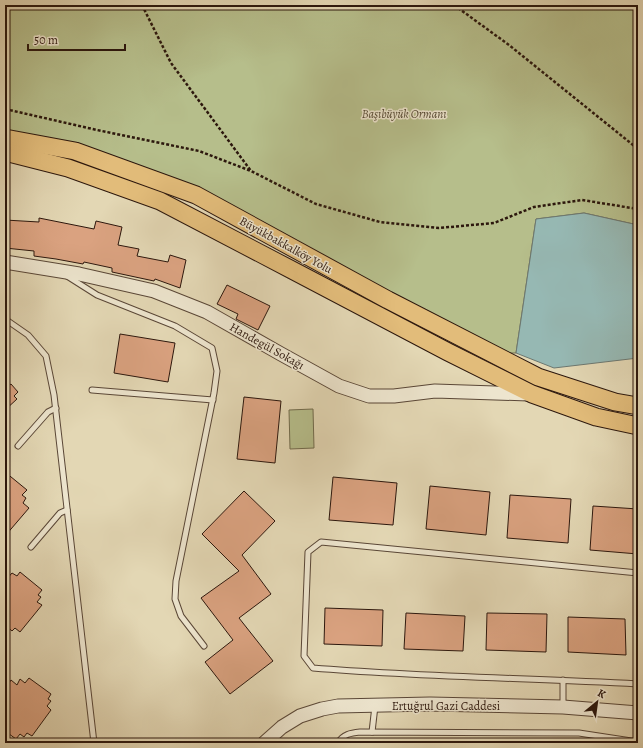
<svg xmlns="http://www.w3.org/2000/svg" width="643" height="748" font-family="Alegreya,serif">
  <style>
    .green { fill: #b6be8b; stroke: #716a4c }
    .water { fill: #96b8b3; stroke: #6c7871 }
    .building { fill: #daa280; stroke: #2c170d }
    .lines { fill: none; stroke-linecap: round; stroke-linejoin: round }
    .service-casing { stroke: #5a4737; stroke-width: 7 }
    .tertiary-casing { stroke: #5a4737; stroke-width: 15 }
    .trunk-casing { stroke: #2c170d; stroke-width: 19 }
    .path { stroke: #2c170d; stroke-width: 2.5; stroke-dasharray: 3 2; stroke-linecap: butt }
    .service { stroke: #ede5ce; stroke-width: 5 }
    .tertiary { stroke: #ede5ce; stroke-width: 13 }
    .trunk { stroke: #e2bc7a; stroke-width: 17 }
    .labels { text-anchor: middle; stroke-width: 3; stroke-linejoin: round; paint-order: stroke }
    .park-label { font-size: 12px; font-style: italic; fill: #554933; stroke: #ede5ce }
    .street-label { font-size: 12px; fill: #2c170d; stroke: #ede5ce }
  </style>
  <rect width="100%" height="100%" fill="#e3d7b4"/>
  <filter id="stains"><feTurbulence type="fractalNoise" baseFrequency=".005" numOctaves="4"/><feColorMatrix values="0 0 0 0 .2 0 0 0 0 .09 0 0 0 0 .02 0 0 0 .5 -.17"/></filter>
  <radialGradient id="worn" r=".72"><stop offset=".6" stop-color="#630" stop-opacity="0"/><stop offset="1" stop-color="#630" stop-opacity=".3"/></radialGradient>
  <g class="green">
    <polygon points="5,5 638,5 638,225 584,213 536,219 516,353 504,353 245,214 5,131"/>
    <polygon points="313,409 314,448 290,449 289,410"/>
  </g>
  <polygon class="water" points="584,213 638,225 638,358 554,368 516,353 536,219"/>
  <g class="building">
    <polygon points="39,218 94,229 96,221 122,227 118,245 139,249 137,256 168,262 170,255 186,260 180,288 155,279 154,281 112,272 112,268 84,262 83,264 56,259 34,256 34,251 5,248 5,220 39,222"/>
    <polygon points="227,285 270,306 258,330 236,319 238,314 217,304"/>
    <polygon points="120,334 175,343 168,382 114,373"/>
    <polygon points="11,384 18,392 14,396 17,399 5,410 5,387 6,388"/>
    <polygon points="244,397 281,401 275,463 237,459"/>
    <polygon points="5,472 27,490 22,495 26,498 23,503 29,508 5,536"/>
    <polygon points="333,477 397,483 393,525 329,520"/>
    <polygon points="430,486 490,492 486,535 426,529"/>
    <polygon points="244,491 275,521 242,555 271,594 239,618 273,661 230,694 205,662 233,640 201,598 239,571 202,534"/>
    <polygon points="510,495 571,499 568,543 507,538"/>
    <polygon points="593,506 638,509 638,554 590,550"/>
    <polygon points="20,572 42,590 38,595 41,597 37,602 42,605 20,632 15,628 12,631 5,625 5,581 12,573 17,576"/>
    <polygon points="325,608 383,610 382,646 324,644"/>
    <polygon points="406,613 465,616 463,651 404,649"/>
    <polygon points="487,613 547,614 546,652 486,650"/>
    <polygon points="568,617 625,619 626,655 568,652"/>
    <polygon points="29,678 51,694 48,699 51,701 47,706 51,710 32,736 27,733 24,737 20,734 16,739 5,731 5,689 11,680 17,685 20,679 25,683"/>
  </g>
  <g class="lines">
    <g class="service-casing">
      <g id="service">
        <polyline points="67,276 97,295 175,326 212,348 217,371 214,393 176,581 175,599 181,616 204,646"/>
        <polyline points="5,319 28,335 46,356 54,395 94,743"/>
        <polyline points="92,390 213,400"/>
        <polyline points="18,446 48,412 56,408"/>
        <polyline points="31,547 60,513 67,510"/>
        <path d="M 638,573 L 321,542 L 308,552 L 304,656 L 313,668 C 421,677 530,678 638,684"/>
        <polyline points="563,706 563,680"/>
        <polyline points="372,732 375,706"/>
        <path d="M 338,743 C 343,734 351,733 360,732 L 579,733 L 638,742"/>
      </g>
    </g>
    <g class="tertiary-casing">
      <g id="tertiary">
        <polyline points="5,262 79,274 154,291 207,312 281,354 339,386 369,396 394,396 435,391 528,394"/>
        <polyline points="264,743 282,727 300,716 322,709 338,706 430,704 563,707 638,713"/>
      </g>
    </g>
    <g class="trunk-casing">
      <g id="trunk">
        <polyline points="5,138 75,151 196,195 388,300 538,377 615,402 638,406"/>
        <polyline points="5,152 68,168 160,201 292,270 448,352 532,394 596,417 638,426"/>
      </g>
    </g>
    <g class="path">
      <polyline points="142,5 171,63 251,171"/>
      <polyline points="454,5 509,45 638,149"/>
      <polyline points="5,109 97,130 199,151 251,171 316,204 380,222 439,228 494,223 534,207 582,200 638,209"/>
    </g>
    <use href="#service" class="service"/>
    <use href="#tertiary" class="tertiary"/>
    <use href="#trunk" class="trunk"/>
  </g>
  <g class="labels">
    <g class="park-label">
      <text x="404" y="118">Başıbüyük Ormanı</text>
    </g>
    <g class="street-label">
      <text transform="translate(286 245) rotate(29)" y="4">Büyükbakkalköy Yolu</text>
      <text transform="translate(267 346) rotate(29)" y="4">Handegül Sokağı</text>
      <text x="446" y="710">Ertuğrul Gazi Caddesi</text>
    </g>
  </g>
  <rect width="643" height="748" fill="none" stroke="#e3d7b4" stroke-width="20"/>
  <rect x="6" y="6" width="631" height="736" fill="none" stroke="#2c170d" stroke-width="2"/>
  <rect x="10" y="10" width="623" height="728" fill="none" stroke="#2c170d"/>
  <g transform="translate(597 702) rotate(29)" stroke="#ede5ce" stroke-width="3" paint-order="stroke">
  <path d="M0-3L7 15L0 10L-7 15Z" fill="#2c170d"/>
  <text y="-6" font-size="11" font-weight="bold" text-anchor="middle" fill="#2c170d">K</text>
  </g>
  <path d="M28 44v6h97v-6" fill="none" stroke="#2c170d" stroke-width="2"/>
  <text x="34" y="44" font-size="12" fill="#2c170d" stroke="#ede5ce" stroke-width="3" paint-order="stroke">50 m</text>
  <rect width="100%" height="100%" filter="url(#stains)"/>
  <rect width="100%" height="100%" fill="url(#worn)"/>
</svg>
